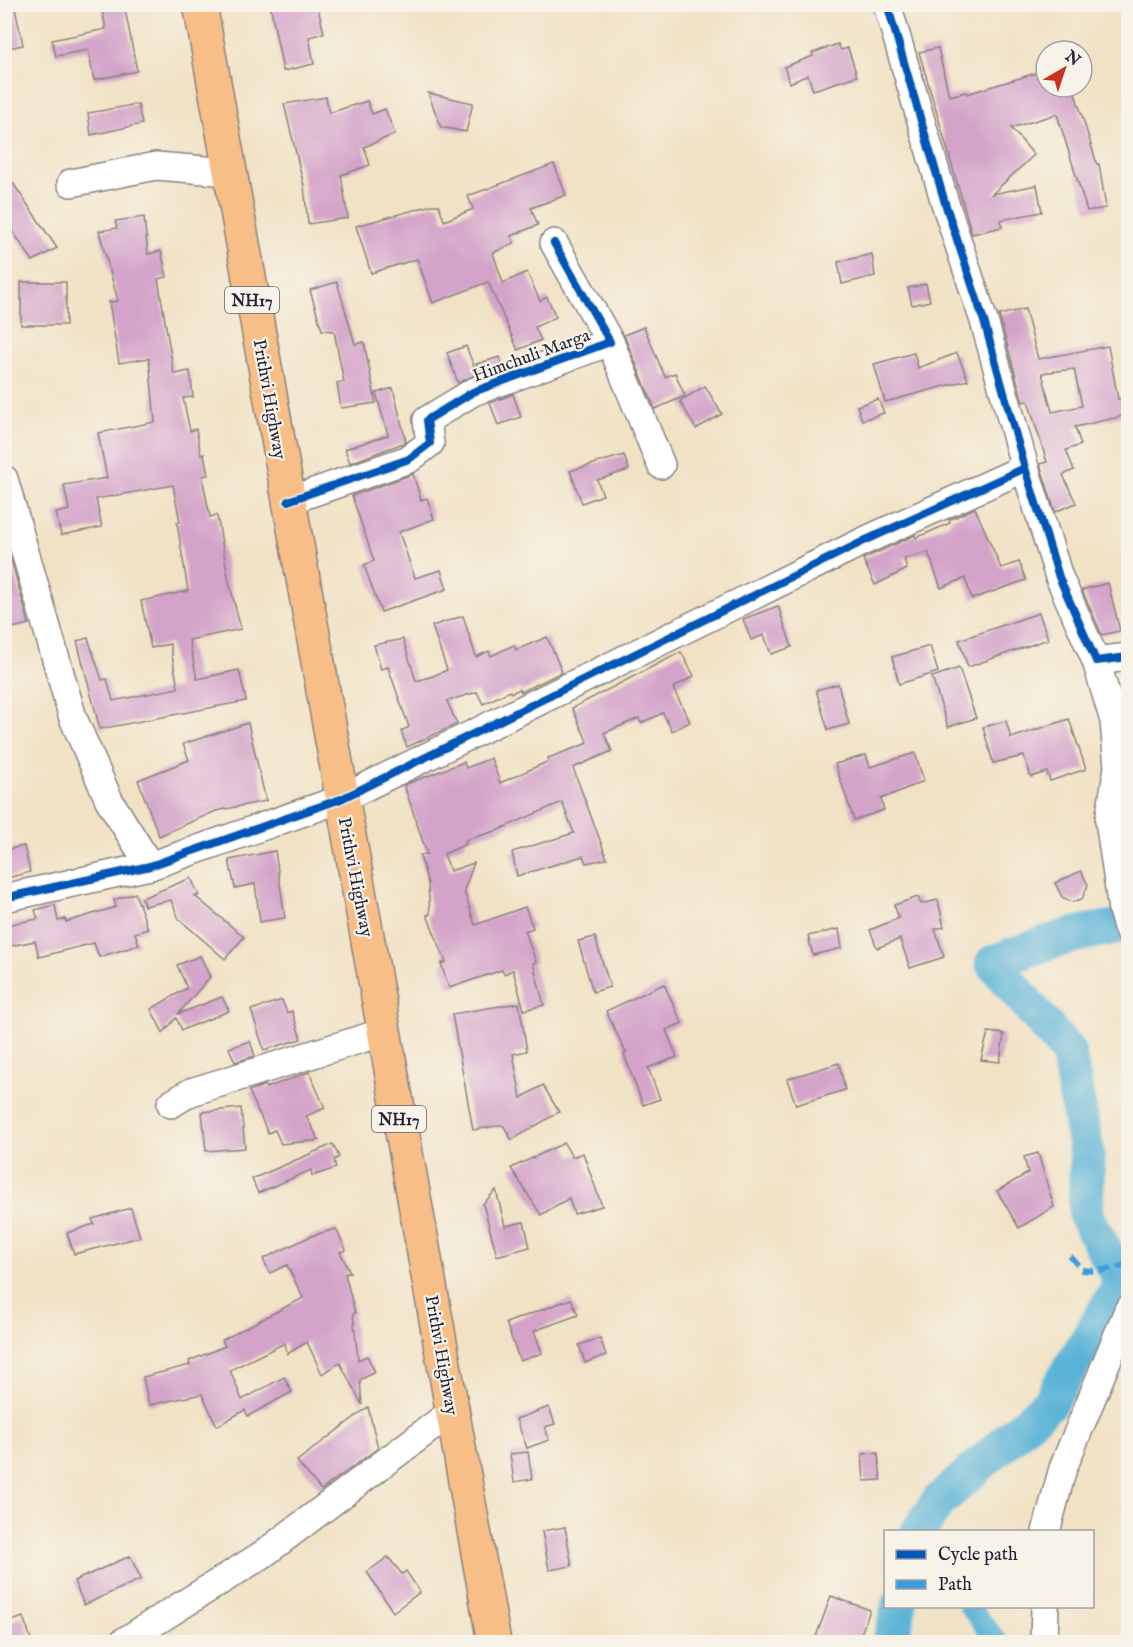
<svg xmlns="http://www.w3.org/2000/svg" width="1133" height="1647" font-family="'IM FELL English',serif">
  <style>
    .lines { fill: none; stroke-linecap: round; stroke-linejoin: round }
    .canal { stroke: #5ab3d7; stroke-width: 21 }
    .river { stroke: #5ab3d7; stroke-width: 36 }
    .building { fill: #d3a3c9; fill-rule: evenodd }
    .minor-casing { stroke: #8a8280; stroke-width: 30 }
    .highway-casing { stroke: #8a8280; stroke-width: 36 }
    .minor { stroke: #fff; stroke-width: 27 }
    .highway { stroke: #f7be87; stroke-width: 33 }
    .quiet { stroke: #3c9ce2; stroke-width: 6; stroke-dasharray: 12 6; stroke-linecap: butt }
    .cycleway-casing { stroke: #f7f3e8; stroke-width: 11 }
    .cycleway { stroke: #0057b8; stroke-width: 8 }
    .labels { text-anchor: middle; stroke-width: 4.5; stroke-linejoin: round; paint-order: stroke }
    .shield { fill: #f7f3e8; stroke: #62616f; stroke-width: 1.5 }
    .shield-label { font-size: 16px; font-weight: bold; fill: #22223b }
    .street-label { font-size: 18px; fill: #22223b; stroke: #f7f3e8 }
  </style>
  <rect width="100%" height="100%" fill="#f7f3e8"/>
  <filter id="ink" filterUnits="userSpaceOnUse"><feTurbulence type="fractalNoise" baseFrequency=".0167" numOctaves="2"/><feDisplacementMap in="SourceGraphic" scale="12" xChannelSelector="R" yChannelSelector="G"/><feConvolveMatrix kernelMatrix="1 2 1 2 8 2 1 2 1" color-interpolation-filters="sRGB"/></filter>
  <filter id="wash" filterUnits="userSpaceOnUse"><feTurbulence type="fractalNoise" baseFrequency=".008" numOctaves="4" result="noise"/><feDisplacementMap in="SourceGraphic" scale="24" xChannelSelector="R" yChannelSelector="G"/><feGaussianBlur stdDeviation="1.35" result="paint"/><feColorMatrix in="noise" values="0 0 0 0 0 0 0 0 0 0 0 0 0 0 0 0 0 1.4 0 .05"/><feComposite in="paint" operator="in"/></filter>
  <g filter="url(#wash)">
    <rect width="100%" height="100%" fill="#f1e2c5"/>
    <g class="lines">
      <polyline class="canal" points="969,1606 998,1642"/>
      <g class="river">
        <path d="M 918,1532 L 939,1501 L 1049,1403 L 1122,1283 L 1086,1216 L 1087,1154 L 1068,1052 L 993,963 C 1038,945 1080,930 1128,926"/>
        <polyline points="890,1642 899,1606"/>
      </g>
    </g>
    <g id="blocks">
      <g class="building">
        <polygon points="4,4 14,4 23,45 4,49"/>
        <polygon points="101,4 124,4 137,71 94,80 88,50 56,56 52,40 106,29"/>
        <polygon points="270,4 317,4 324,33 309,37 314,64 283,71"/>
        <polygon points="838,44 841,50 848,48 857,76 813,90 808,75 790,83 784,67 813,56 812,53"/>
        <polygon points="938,48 949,96 967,92 967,94 1046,70 1046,87 1073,87 1097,164 1099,164 1106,208 1087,211 1057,114 1011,128 1034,155 992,194 1037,185 1042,212 1000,220 1002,227 972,234 919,52"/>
        <polygon points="428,93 473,103 466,132 441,127"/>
        <polygon points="326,97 329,113 367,101 372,114 385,109 395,134 364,147 370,165 341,175 348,218 308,224 304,186 284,104"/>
        <polygon points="138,104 142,124 91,135 88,113"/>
        <polygon points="554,164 566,195 531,208 538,225 511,236 514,243 493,253 503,283 527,272 540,301 547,297 556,317 535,327 541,340 518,350 488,282 433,303 417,259 371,273 356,226 432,205 439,205 444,221 473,209 468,196"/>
        <polygon points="4,170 57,248 33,261 4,219"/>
        <polygon points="144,217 148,254 161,251 167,277 158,279 174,374 190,371 193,397 183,398 190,431 196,429 201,455 204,454 208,475 202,476 210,517 217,515 229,582 241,629 189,640 197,679 239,670 246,701 100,729 77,641 88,638 102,680 107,679 113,701 178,688 170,644 151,648 141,601 188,591 177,523 180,522 173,485 96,499 102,527 61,535 56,513 69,510 64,485 107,478 98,433 155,422 149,358 119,363 109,302 118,301 99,231 117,228 115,221"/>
        <polygon points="872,254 875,276 842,284 838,262"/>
        <rect x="21" y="282" width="45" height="43"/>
        <polygon points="337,282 355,344 364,342 376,403 341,408 337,383 344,382 334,331 322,330 310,290"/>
        <polygon points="926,284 930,301 912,305 908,288"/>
        <path d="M 1025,309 L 1038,359 L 1108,346 L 1118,399 L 1128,396 L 1128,415 L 1075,427 L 1081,445 L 1066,450 L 1074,470 L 1063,475 L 1076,503 L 1055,512 L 1040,464 L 1047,462 L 1028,401 L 1023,402 L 999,315 ZM 1074,369 L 1082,406 L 1052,412 L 1042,373 Z"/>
        <polygon points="644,327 665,377 675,373 685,396 655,409 624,335"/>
        <polygon points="466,346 477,374 458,383 447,353"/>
        <polygon points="914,353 918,368 957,353 968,380 885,402 874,364"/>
        <polygon points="500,357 502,364 480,373 476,364"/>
        <polygon points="705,386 722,414 696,429 680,401"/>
        <polygon points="393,388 406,442 350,463 345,449 388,435 376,393"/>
        <polygon points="513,394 521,417 498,425 490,403"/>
        <polygon points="878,399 884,413 862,420 857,406"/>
        <polygon points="624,455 629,470 597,480 603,495 582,503 570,471"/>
        <polygon points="413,474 421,500 427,498 434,519 399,532 415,578 441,570 447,589 381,612 364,565 374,561 352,496"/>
        <polygon points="975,508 1001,568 1019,562 1026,580 972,599 965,578 941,588 928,552 904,559 907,569 875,585 863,559 915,535 916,538 950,523 949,520"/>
        <polygon points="8,549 29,624 4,630 4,550"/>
        <polygon points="1108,583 1120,631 1102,635 1082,590"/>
        <polygon points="778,606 792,647 771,654 764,635 751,640 743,619"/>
        <polygon points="1039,613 1048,639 968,667 959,640"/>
        <polygon points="463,616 476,657 489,651 491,656 514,645 516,650 547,637 562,672 521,692 520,689 511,693 510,691 483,704 477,692 447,701 457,724 407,747 401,731 409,727 388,667 381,669 374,645 403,639 416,681 433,676 447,670 432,626"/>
        <polygon points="930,646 938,672 899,684 892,657"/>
        <polygon points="681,652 694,676 673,688 690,722 672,731 663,713 641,723 639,718 604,733 612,751 573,768 607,859 586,863 583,856 517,876 512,852 574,833 562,802 496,831 465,840 466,844 444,854 450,871 474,863 464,890 475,925 525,907 533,928 525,931 536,962 533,963 544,1005 524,1010 513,970 504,974 502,970 449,988 441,964 446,962 427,915 430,914 428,884 420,855 427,854 404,785 464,762 466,768 491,758 500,783 549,761 548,758 588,743 572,708"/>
        <polygon points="959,668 976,718 948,727 932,677"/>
        <polygon points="838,684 849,724 828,730 816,690"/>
        <polygon points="1069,719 1086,769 1050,781 1047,772 1031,777 1024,756 993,763 983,727 1006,721 1011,738"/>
        <polygon points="248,723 266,801 216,811 159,836 138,780 189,760 183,744"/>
        <polygon points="915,753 924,781 881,799 884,810 854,820 835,764 866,755 870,767"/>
        <polygon points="24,846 30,872 4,879 4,850"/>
        <polygon points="275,851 285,918 260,922 255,884 235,888 229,860"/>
        <polygon points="1081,871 1088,885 1082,899 1072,902 1062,897 1055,883"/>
        <polygon points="191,878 199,895 195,896 244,937 225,959 179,919 171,900 144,906 142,898"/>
        <polygon points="135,893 148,929 135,933 139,945 99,957 94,943 39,957 35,941 10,946 5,925 38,919 35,910 55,905 58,921 65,919 66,922 116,907 114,900"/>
        <polygon points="918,897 921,904 938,900 944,927 935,929 944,957 910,968 900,939 877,948 870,930 899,918 894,905"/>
        <polygon points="839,929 842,948 813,955 808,936"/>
        <polygon points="595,937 610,987 593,992 578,941"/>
        <polygon points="200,956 210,977 178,1014 222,997 229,1011 182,1030 176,1018 163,1033 151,1009 187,988 177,965"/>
        <polygon points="664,984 682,1023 666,1030 677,1057 648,1068 660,1099 643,1105 624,1054 626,1053 606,1011"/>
        <polygon points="282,1000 287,1013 292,1011 301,1039 264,1050 251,1010"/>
        <polygon points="519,1003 527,1051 513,1054 521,1098 543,1085 559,1112 512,1140 503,1125 473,1130 452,1014"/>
        <polygon points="988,1032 1004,1034 1000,1062 981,1060"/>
        <polygon points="250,1041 255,1056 235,1062 229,1048"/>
        <polygon points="839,1063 845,1090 796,1105 787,1079"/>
        <polygon points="309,1072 325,1108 306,1116 319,1140 281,1144 275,1130 268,1133 249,1091 265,1085 266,1088"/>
        <polygon points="241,1108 245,1148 206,1151 202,1112"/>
        <polygon points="564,1143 572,1157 583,1153 602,1206 574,1214 569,1198 541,1215 511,1168"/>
        <polygon points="333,1144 339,1157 334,1160 336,1168 312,1176 311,1170 258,1193 252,1179"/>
        <polygon points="1038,1153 1054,1207 1019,1228 997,1191 1028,1173 1024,1157"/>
        <polygon points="496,1190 505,1226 524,1222 530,1247 497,1256 483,1204"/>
        <polygon points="131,1208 140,1237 74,1254 67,1233 94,1224 92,1219"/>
        <polygon points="336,1229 346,1250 340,1252 350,1272 345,1274 355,1313 353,1314 358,1360 367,1356 375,1372 360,1380 362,1405 340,1363 322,1374 307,1342 287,1354 285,1343 230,1370 242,1400 284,1377 292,1392 248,1416 245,1410 217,1426 202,1394 149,1405 143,1377 190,1365 189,1361 225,1346 222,1340 303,1298 287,1265 270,1273 263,1259 311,1236"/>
        <polygon points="571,1299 578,1315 534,1331 542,1353 520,1361 506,1323"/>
        <polygon points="600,1338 606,1355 585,1363 579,1345"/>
        <polygon points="368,1407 378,1448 321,1490 297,1461"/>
        <polygon points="549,1407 555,1424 545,1427 549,1440 527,1448 516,1419"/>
        <polygon points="528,1452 532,1479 514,1482 510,1454"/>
        <polygon points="878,1453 881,1480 864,1481 862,1454"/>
        <polygon points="565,1527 572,1566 549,1570 542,1531"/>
        <polygon points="130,1556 141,1579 84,1605 74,1581"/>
        <polygon points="388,1557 402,1574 406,1571 420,1592 393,1612 367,1572"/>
        <polygon points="831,1596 870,1610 858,1642 814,1642"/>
        <polygon points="23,1617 32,1642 8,1642 4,1624"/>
      </g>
    </g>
  </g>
  <g filter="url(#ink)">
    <use href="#blocks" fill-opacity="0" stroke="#8a8280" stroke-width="1.5"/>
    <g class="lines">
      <g class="minor-casing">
        <g id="minor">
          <polyline points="887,4 945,203 984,321 1025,468 1059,577 1096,661 1128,657"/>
          <polyline points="71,183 156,166 230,172"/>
          <polyline points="610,342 661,465"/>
          <polyline points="4,479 73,718 109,800 150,866"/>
          <polyline points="288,501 409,459 430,443 427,420 473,392 610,342 554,243"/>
          <polyline points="1096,661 1114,721 1118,767 1109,820 1122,910 1128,930"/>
          <polyline points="4,898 150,866 341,799 864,541 1025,468"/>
          <polyline points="171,1104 191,1092 384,1032"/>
          <polyline points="1046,1532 1063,1468 1128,1310"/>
          <polyline points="123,1642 262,1555 453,1411"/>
          <polyline points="1044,1642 1045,1606"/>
        </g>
      </g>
      <g class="highway-casing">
        <path id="highway" d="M 200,4 C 297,551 396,1096 494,1642"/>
      </g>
      <use href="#minor" class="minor"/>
      <use href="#highway" class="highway"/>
      <polyline class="quiet" points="1070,1256 1082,1270 1098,1271 1128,1265"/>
      <g class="cycleway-casing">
        <g id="cycleway">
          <polyline points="887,4 945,203 984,321 1025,468 1059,577 1096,661 1128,657"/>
          <polyline points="288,501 409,459 430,443 427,420 473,392 610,342 554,243"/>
          <polyline points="4,898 150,866 341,799 864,541 1025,468"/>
        </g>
      </g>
      <use href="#cycleway" class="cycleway"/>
    </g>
  </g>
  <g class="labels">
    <g class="shield">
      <rect x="225" y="287" width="54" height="26" rx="4.5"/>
      <rect x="372" y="1106" width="54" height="26" rx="4.5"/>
    </g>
    <g class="shield-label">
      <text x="252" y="306">NH17</text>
      <text x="399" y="1125">NH17</text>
    </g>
    <g class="street-label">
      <text transform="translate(531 355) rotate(-20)" y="6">Himchuli Marga</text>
      <text transform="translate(270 399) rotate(80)" y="6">Prithvi Highway</text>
      <text transform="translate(356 877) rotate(79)" y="6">Prithvi Highway</text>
      <text transform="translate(442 1355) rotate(80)" y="6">Prithvi Highway</text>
    </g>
  </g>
  <rect width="1133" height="1647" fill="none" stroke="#f7f3e8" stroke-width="24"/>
  <rect x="884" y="1530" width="210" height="78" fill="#f7f3e8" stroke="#a29fa3" stroke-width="1.5"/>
  <rect x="896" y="1550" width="30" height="9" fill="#0057b8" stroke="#a29fa3" stroke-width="1.5"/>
  <text x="938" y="1560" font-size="18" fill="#22223b">Cycle path</text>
  <rect x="896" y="1580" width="30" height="9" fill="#3c9ce2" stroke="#a29fa3" stroke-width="1.5"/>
  <text x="938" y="1590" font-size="18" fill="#22223b">Path</text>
  <g transform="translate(1064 69) rotate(39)"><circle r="28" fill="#f7f3e8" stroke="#a29fa3" stroke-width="1.5"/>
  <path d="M0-4.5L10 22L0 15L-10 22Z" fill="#c8321e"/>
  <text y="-9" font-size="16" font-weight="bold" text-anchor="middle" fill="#22223b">N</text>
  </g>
</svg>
